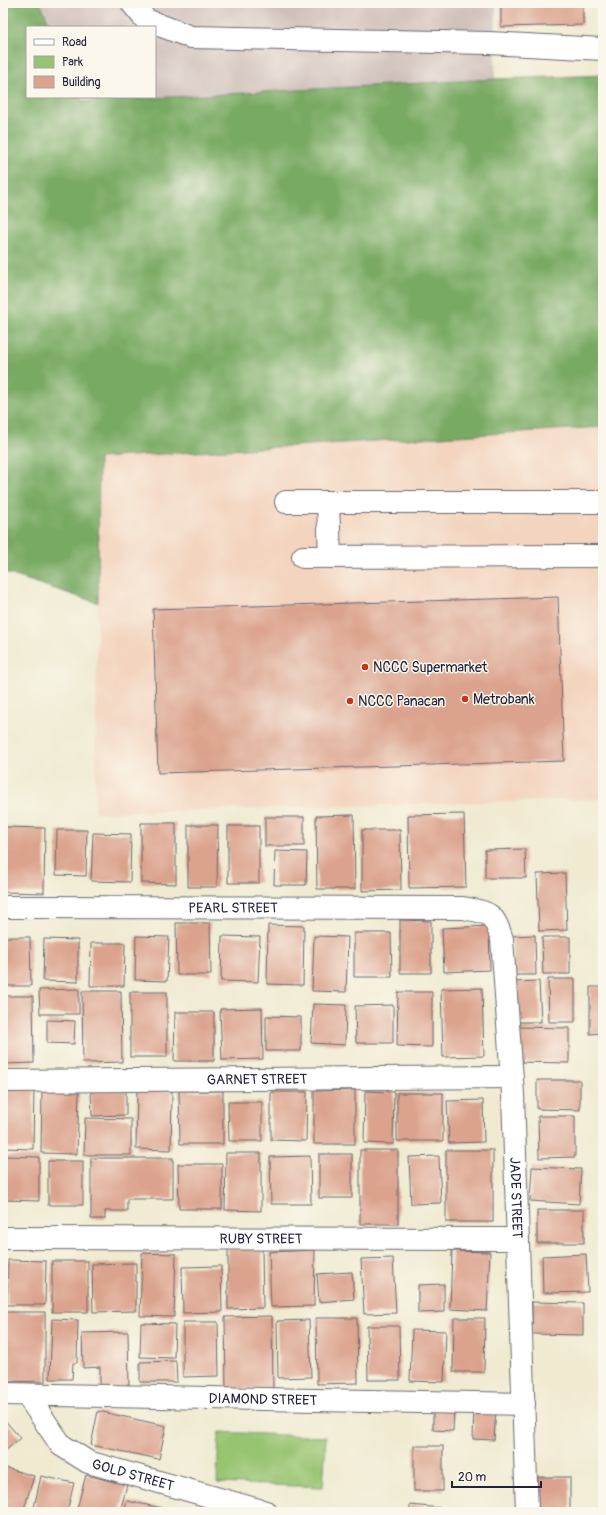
<svg xmlns="http://www.w3.org/2000/svg" width="606" height="1515" font-family="Pangolin,sans-serif">
  <style>
    .built { fill: #f3d4be }
    .industrial { fill: #cfc0ba }
    .green { fill: #97c471; stroke: #5c7356 }
    .forest { fill: #79aa63; stroke: #4e664f }
    .building { fill: #dba38d }
    .lines { fill: none; stroke-linecap: round; stroke-linejoin: round }
    .minor-casing { stroke: #6a686f; stroke-width: 24 }
    .minor { stroke: #fff; stroke-width: 22 }
    .poi-dot { fill: #c8321e; stroke: #fbf7ec; stroke-width: 1.5 }
    .labels { text-anchor: middle; stroke-width: 3; stroke-linejoin: round; paint-order: stroke }
    .poi-label { font-size: 14px; fill: #22223b; stroke: #fbf7ec; text-anchor: start }
    .street-label { font-size: 14px; fill: #22223b; stroke: #fbf7ec }
  </style>
  <rect width="100%" height="100%" fill="#fbf7ec"/>
  <filter id="ink" filterUnits="userSpaceOnUse"><feTurbulence type="fractalNoise" baseFrequency=".025" numOctaves="2"/><feDisplacementMap in="SourceGraphic" scale="8" xChannelSelector="R" yChannelSelector="G"/><feConvolveMatrix kernelMatrix="1 2 1 2 8 2 1 2 1" color-interpolation-filters="sRGB"/></filter>
  <filter id="wash" filterUnits="userSpaceOnUse"><feTurbulence type="fractalNoise" baseFrequency=".012" numOctaves="4" result="noise"/><feDisplacementMap in="SourceGraphic" scale="16" xChannelSelector="R" yChannelSelector="G"/><feGaussianBlur stdDeviation="0.9" result="paint"/><feColorMatrix in="noise" values="0 0 0 0 0 0 0 0 0 0 0 0 0 0 0 0 0 1.4 0 .05"/><feComposite in="paint" operator="in"/></filter>
  <g filter="url(#wash)">
    <rect width="100%" height="100%" fill="#efead0"/>
    <polygon class="built" points="603,427 603,799 95,813 99,458"/>
    <polygon class="industrial" points="40,3 496,3 495,79 82,102 80,97 155,97 155,27 51,27"/>
    <polygon class="green" points="219,1432 326,1437 323,1487 217,1483"/>
    <polygon class="forest" points="3,3 40,3 51,27 27,27 27,97 80,97 83,102 495,79 603,75 603,427 99,458 98,603 3,572"/>
    <g id="blocks">
      <g class="building">
        <polygon points="501,3 583,3 583,25 501,27"/>
        <polygon points="558,597 564,761 158,773 153,609"/>
        <polygon points="464,814 466,887 409,888 408,815"/>
        <polygon points="354,815 355,889 317,889 316,816"/>
        <rect x="265" y="817" width="39" height="29"/>
        <polygon points="141,823 176,823 176,884 141,883"/>
        <polygon points="188,825 218,825 217,887 188,887"/>
        <rect x="228" y="826" width="31" height="57"/>
        <polygon points="3,827 45,828 44,893 3,892"/>
        <polygon points="57,830 87,830 86,876 56,875"/>
        <polygon points="362,830 400,830 401,890 362,891"/>
        <polygon points="93,833 131,834 130,882 91,881"/>
        <polygon points="525,849 526,878 485,878 485,850"/>
        <polygon points="275,851 307,852 306,885 274,885"/>
        <polygon points="565,873 567,930 539,931 537,874"/>
        <polygon points="400,920 431,921 431,973 400,973"/>
        <polygon points="176,923 210,923 211,975 177,975"/>
        <polygon points="268,925 304,926 303,985 267,984"/>
        <polygon points="489,926 490,970 444,972 442,928"/>
        <polygon points="354,933 391,933 392,977 354,977"/>
        <polygon points="535,935 536,975 512,975 512,936"/>
        <polygon points="136,936 169,937 167,981 135,980"/>
        <polygon points="222,936 260,937 258,982 221,981"/>
        <polygon points="314,936 348,937 346,992 312,991"/>
        <polygon points="3,937 30,937 31,986 3,986"/>
        <polygon points="542,937 570,937 570,974 543,974"/>
        <polygon points="44,939 78,940 78,982 43,981"/>
        <polygon points="91,943 125,943 124,986 90,986"/>
        <polygon points="548,979 575,979 575,1022 549,1022"/>
        <polygon points="539,981 541,1022 514,1022 512,982"/>
        <polygon points="590,987 603,987 603,1033 590,1034"/>
        <polygon points="482,988 484,1056 443,1057 441,989"/>
        <polygon points="79,989 79,1014 40,1014 39,990"/>
        <polygon points="82,991 121,991 122,1062 83,1063"/>
        <rect x="130" y="992" width="37" height="65"/>
        <polygon points="398,992 432,992 432,1047 397,1046"/>
        <polygon points="3,996 33,996 34,1063 3,1064"/>
        <polygon points="313,1004 346,1005 345,1045 311,1043"/>
        <polygon points="393,1005 393,1043 356,1043 355,1006"/>
        <polygon points="262,1008 263,1059 222,1060 220,1009"/>
        <polygon points="175,1012 214,1012 214,1061 174,1061"/>
        <polygon points="266,1016 301,1017 301,1051 266,1051"/>
        <polygon points="47,1020 75,1021 74,1044 47,1043"/>
        <polygon points="518,1027 569,1028 569,1063 518,1062"/>
        <polygon points="537,1080 580,1080 580,1110 537,1109"/>
        <polygon points="3,1087 34,1088 33,1149 3,1148"/>
        <polygon points="91,1090 126,1090 126,1115 92,1116"/>
        <polygon points="137,1090 172,1091 171,1150 136,1149"/>
        <polygon points="355,1090 355,1144 314,1144 314,1091"/>
        <polygon points="42,1091 79,1092 77,1154 41,1153"/>
        <polygon points="179,1091 223,1091 223,1144 180,1144"/>
        <polygon points="365,1091 394,1092 393,1144 364,1143"/>
        <polygon points="271,1092 307,1092 306,1141 271,1140"/>
        <rect x="397" y="1093" width="46" height="48"/>
        <polygon points="483,1100 484,1142 449,1143 447,1101"/>
        <polygon points="228,1102 262,1102 262,1141 229,1141"/>
        <polygon points="538,1116 575,1116 575,1157 539,1158"/>
        <polygon points="85,1118 131,1119 131,1155 84,1155"/>
        <rect x="360" y="1150" width="38" height="74"/>
        <rect x="446" y="1150" width="47" height="72"/>
        <polygon points="226,1153 261,1153 261,1211 225,1210"/>
        <rect x="319" y="1154" width="33" height="44"/>
        <polygon points="4,1156 39,1157 39,1201 5,1200"/>
        <polygon points="310,1156 311,1204 271,1204 270,1157"/>
        <polygon points="439,1156 441,1203 411,1204 409,1157"/>
        <polygon points="91,1158 173,1158 173,1199 127,1199 127,1211 105,1211 105,1219 91,1219"/>
        <rect x="48" y="1161" width="35" height="44"/>
        <polygon points="178,1164 222,1164 222,1209 179,1209"/>
        <polygon points="532,1167 581,1169 579,1204 530,1201"/>
        <rect x="537" y="1210" width="47" height="33"/>
        <polygon points="262,1248 263,1308 228,1309 228,1249"/>
        <polygon points="315,1250 314,1306 271,1307 269,1252"/>
        <polygon points="452,1251 490,1252 487,1311 450,1309"/>
        <polygon points="142,1253 176,1254 174,1317 140,1316"/>
        <polygon points="586,1254 588,1292 543,1293 542,1256"/>
        <polygon points="393,1258 396,1313 364,1314 361,1259"/>
        <polygon points="8,1260 46,1261 45,1305 7,1305"/>
        <rect x="52" y="1261" width="36" height="51"/>
        <polygon points="136,1263 136,1311 93,1312 92,1264"/>
        <polygon points="221,1266 222,1312 183,1313 182,1267"/>
        <polygon points="352,1272 354,1299 319,1302 317,1274"/>
        <polygon points="444,1284 444,1312 418,1313 418,1285"/>
        <polygon points="532,1302 583,1303 583,1335 532,1334"/>
        <polygon points="4,1312 45,1312 45,1382 3,1381"/>
        <polygon points="272,1316 273,1388 226,1389 225,1317"/>
        <polygon points="316,1318 357,1318 358,1383 317,1384"/>
        <polygon points="454,1318 485,1318 484,1372 453,1372"/>
        <polygon points="52,1319 78,1320 77,1363 73,1363 72,1379 50,1379"/>
        <polygon points="309,1320 311,1377 278,1378 277,1321"/>
        <polygon points="183,1322 218,1322 219,1376 183,1377"/>
        <polygon points="141,1323 175,1324 174,1358 140,1357"/>
        <polygon points="367,1326 399,1326 400,1380 368,1380"/>
        <polygon points="412,1330 446,1331 444,1382 410,1381"/>
        <polygon points="128,1332 129,1389 100,1389 100,1367 83,1368 82,1333"/>
        <polygon points="176,1361 177,1382 140,1382 140,1362"/>
        <polygon points="474,1407 496,1408 494,1440 473,1439"/>
        <polygon points="433,1408 454,1408 453,1431 433,1430"/>
        <polygon points="98,1411 166,1426 159,1459 91,1445"/>
        <polygon points="3,1418 20,1438 3,1453"/>
        <rect x="414" y="1446" width="29" height="45"/>
        <polygon points="3,1467 34,1476 23,1512 3,1512"/>
        <polygon points="86,1475 127,1485 120,1512 76,1512"/>
        <polygon points="41,1476 74,1483 67,1512 33,1512"/>
        <polygon points="538,1477 570,1477 570,1512 537,1512"/>
        <polygon points="127,1501 162,1508 161,1512 124,1512"/>
        <polygon points="410,1505 441,1508 440,1512 410,1512"/>
      </g>
    </g>
  </g>
  <g filter="url(#ink)">
    <use href="#blocks" fill-opacity="0" stroke="#6a686f" stroke-width="1"/>
    <g class="lines">
      <g class="minor-casing">
        <g id="minor">
          <polyline points="132,3 146,20 191,37 489,43 603,49"/>
          <polyline points="286,502 603,502"/>
          <polyline points="328,502 330,557"/>
          <polyline points="303,557 603,556"/>
          <path id="s1" d="M 3,907 L 463,908 C 490,913 493,912 502,939 L 513,1094 L 527,1512"/>
          <path id="s2" d="M 3,1081 L 512,1077"/>
          <path id="s3" d="M 3,1238 L 518,1239"/>
          <path id="s4" d="M 3,1394 L 524,1404"/>
          <path id="s5" d="M 27,1395 L 61,1445 L 88,1462 L 266,1512"/>
        </g>
      </g>
      <use href="#minor" class="minor"/>
    </g>
  </g>
  <g class="poi-dot">
    <circle cx="365" cy="667" r="4"/>
    <circle cx="465" cy="699" r="4"/>
    <circle cx="350" cy="701" r="4"/>
  </g>
  <g class="labels">
    <g class="poi-label">
      <text x="373" y="672">NCCC Supermarket</text>
      <text x="473" y="704">Metrobank</text>
      <text x="358" y="706">NCCC Panacan</text>
    </g>
    <g class="street-label">
      <text dy="5" stroke="none"><textPath href="#s1" startOffset="230">PEARL STREET</textPath></text>
      <text dy="5" stroke="none"><textPath href="#s2" startOffset="254">GARNET STREET</textPath></text>
      <text dy="5" stroke="none"><textPath href="#s1" startOffset="774">JADE STREET</textPath></text>
      <text dy="5" stroke="none"><textPath href="#s3" startOffset="258">RUBY STREET</textPath></text>
      <text dy="5" stroke="none"><textPath href="#s4" startOffset="260">DIAMOND STREET</textPath></text>
      <text dy="5" stroke="none"><textPath href="#s5" startOffset="139">GOLD STREET</textPath></text>
    </g>
  </g>
  <rect width="606" height="1515" fill="none" stroke="#fbf7ec" stroke-width="16"/>
  <rect x="26" y="26" width="130" height="72" fill="#fbf7ec" stroke="#a4a2a5"/>
  <rect x="34" y="39" width="20" height="6" fill="#ffffff" stroke="#a4a2a5"/>
  <text x="62" y="46" font-size="12" fill="#22223b">Road</text>
  <rect x="34" y="56" width="20" height="12" fill="#97c471" stroke="#a4a2a5"/>
  <text x="62" y="66" font-size="12" fill="#22223b">Park</text>
  <rect x="34" y="76" width="20" height="12" fill="#dba38d" stroke="#a4a2a5"/>
  <text x="62" y="86" font-size="12" fill="#22223b">Building</text>
  <path d="M452 1481v6h89v-6" fill="none" stroke="#22223b" stroke-width="2"/>
  <text x="458" y="1481" font-size="12" fill="#22223b" stroke="#fbf7ec" stroke-width="3" paint-order="stroke">20 m</text>
</svg>
